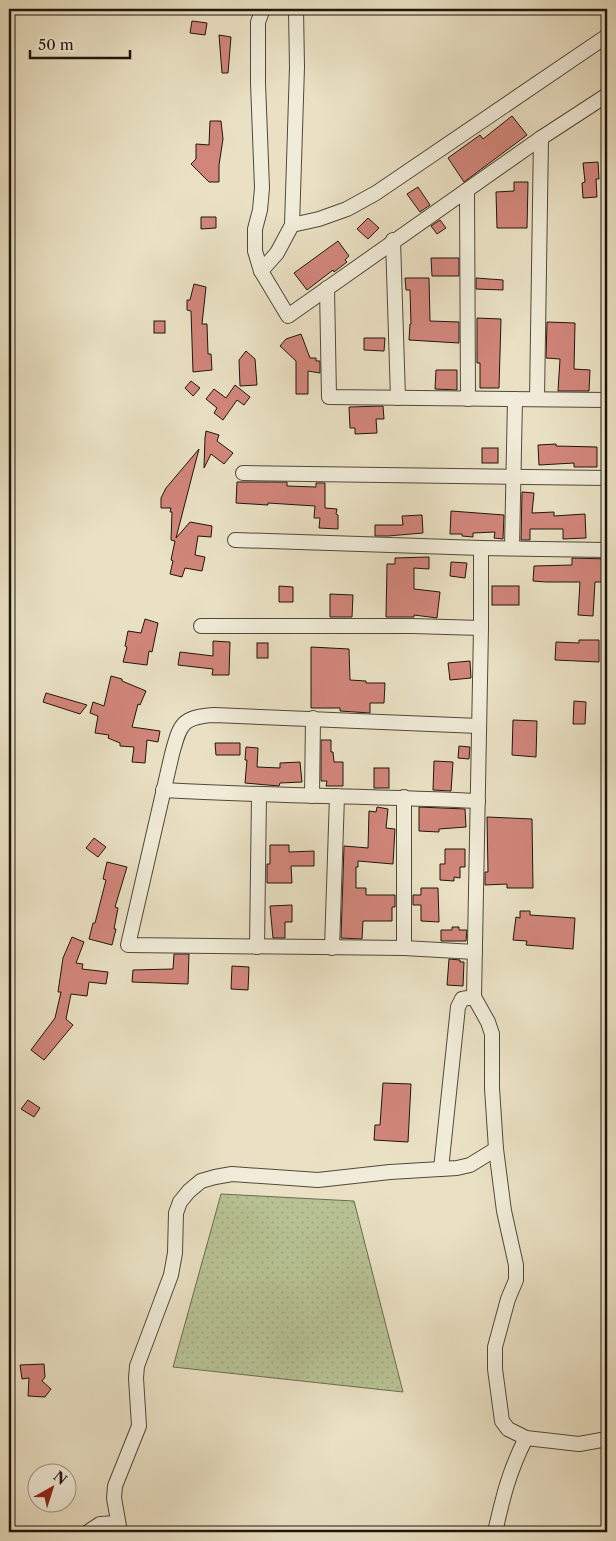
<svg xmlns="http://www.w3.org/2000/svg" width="616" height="1541" font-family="'Libre Caslon Text',serif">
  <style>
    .grass { fill: url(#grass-dots); stroke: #6a6c50 }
    .building { fill: #d2867b; stroke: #1e160b }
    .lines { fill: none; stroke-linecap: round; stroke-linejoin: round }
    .minor-casing { stroke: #514939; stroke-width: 16 }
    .minor { stroke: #f1ecd9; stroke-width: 14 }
  </style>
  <defs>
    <pattern id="grass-dots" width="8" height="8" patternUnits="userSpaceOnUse" patternTransform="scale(1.25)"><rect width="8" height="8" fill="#b7c294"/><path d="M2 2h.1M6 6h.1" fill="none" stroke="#9da67e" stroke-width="1.8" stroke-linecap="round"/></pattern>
  </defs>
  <rect width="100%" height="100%" fill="#eae1c4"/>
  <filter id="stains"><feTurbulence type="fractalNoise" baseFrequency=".004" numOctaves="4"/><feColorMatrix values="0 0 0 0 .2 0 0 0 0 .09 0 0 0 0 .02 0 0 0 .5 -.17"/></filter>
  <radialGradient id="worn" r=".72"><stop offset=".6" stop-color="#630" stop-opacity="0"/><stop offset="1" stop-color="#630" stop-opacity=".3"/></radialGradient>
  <polygon class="grass" points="221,1194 354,1201 403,1392 173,1367"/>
  <g class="building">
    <polygon points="192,21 207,23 205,35 190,33"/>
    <polygon points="219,35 231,37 228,73 222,73"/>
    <polygon points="512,116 527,135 464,182 448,158 480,135 483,139"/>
    <polygon points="210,121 221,121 223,139 219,165 219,182 209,182 191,164 196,159 196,144 209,145"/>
    <polygon points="598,162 599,179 596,179 597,197 583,198 582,183 585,182 583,163"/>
    <polygon points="514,182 528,182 527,228 497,228 496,192 514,191"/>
    <polygon points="418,187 430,205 420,212 407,194"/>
    <polygon points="201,217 216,217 216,228 201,229"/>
    <polygon points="368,218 379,228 368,239 357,229"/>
    <polygon points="440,220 446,228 437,234 431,226"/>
    <polygon points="338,241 349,256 345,260 347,262 334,272 333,270 307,290 294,273"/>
    <polygon points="431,258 459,258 459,276 432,276"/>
    <polygon points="405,278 429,278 430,321 459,322 459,343 409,340 410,324 411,324 410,290 406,290"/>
    <polygon points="476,278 503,280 503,290 476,289"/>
    <polygon points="194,284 206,287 202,324 207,324 208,354 211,354 212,370 193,372 191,311 187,310 187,300 190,300"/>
    <polygon points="477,318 501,319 499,388 480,388 480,363 477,363"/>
    <rect x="154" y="321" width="11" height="12"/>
    <polygon points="547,322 575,323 574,369 590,370 589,391 558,391 560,359 546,358"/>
    <polygon points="301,334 310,358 316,358 316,361 320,361 320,373 308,371 308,394 296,394 296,361 280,346 286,339"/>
    <polygon points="364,338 385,338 384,351 364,350"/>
    <polygon points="246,351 255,359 257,385 240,386 239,360"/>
    <polygon points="436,370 457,370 457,390 435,389"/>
    <polygon points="191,381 200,388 193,396 185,388"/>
    <polygon points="235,385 250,397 244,405 237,400 223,420 214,413 217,408 206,399 214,389 226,398"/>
    <polygon points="383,406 384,419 376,419 377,433 355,434 355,428 350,428 349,407"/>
    <polygon points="206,431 219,435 217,441 233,453 224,464 211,454 204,468 205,438"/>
    <polygon points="556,444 556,446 597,447 597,467 574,467 574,463 539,465 538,445"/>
    <rect x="482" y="448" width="16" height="15"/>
    <polygon points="199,449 176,538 190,522 212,526 211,537 198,536 195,555 205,557 202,571 185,568 182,577 170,574 173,561 171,560 175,541 171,540 172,512 170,512 171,508 161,508 161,498 166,488"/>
    <polygon points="237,482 287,482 287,486 316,487 316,483 325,483 325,508 337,509 336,514 338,515 338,529 319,528 320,518 314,518 315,506 268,503 268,505 236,503"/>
    <polygon points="522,492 534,493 532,513 554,512 554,516 585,514 586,538 563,539 563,529 530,529 530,540 521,540"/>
    <polygon points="451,511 504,515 503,539 494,538 495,532 473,533 473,537 462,536 462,534 450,534"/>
    <polygon points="422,515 423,533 388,536 375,536 375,525 403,525 402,516"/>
    <polygon points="429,557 429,569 414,568 414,589 440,592 437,618 414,615 414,617 386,617 387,564 395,564 395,558"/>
    <polygon points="572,558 607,559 607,582 595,582 593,616 578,615 580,582 546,582 533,581 534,566 572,565"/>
    <polygon points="451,562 467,563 465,578 450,576"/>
    <polygon points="279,586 293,587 293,602 279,602"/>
    <rect x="492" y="586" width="27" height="19"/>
    <polygon points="330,594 353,595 352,617 330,617"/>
    <polygon points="145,619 158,623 152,652 149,651 147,665 123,662 127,647 125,646 128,631 141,633"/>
    <polygon points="579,640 599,640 599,662 555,660 556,642 579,643"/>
    <polygon points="213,641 230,642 229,675 212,675 213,669 178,665 180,652 213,656"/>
    <rect x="257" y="643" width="11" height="15"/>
    <polygon points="311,647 349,649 350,680 366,681 366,683 385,683 384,703 370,703 370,713 340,711 340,708 311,708"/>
    <polygon points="470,661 471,678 450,680 448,663"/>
    <polygon points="111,676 122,679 122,681 146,691 140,705 138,704 132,727 160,731 158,742 147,740 145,763 132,762 134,747 120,746 120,743 108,738 109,735 95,733 98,716 90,713 93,702 104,706"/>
    <polygon points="46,693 87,705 80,714 43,702"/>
    <polygon points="574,701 586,702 585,724 573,724"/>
    <polygon points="513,720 537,721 536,757 512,755"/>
    <polygon points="321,740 331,740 331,752 333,752 334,762 343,762 343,786 326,786 327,781 321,781"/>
    <polygon points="215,743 240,743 240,755 216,755"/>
    <polygon points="459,746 470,747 469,759 458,758"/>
    <polygon points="246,747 258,748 257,767 280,768 280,763 300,762 302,782 280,783 279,786 245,783 247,760 245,760"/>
    <polygon points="434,761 453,762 451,791 433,790"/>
    <rect x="374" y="768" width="15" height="20"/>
    <polygon points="377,807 388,809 386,828 395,829 393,864 358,861 358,867 356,867 356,888 366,888 366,895 395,895 395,907 392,907 392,921 363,921 362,939 341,938 344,846 368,848 369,811 376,812"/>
    <polygon points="419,807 465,809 466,827 439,829 439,832 419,831"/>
    <polygon points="487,817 532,819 533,888 507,888 507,884 485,885 485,872 488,872"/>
    <polygon points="94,838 106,847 98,857 86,848"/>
    <polygon points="270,845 289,845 289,852 314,851 314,866 291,866 292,883 267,883 267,864 270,864"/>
    <polygon points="445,849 465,849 465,867 460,867 460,878 454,877 454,881 440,880 440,864 445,864"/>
    <polygon points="107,862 127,867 115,907 118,908 114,929 116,929 112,945 89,939 93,923 95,923 106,880 103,879"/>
    <polygon points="421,888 438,888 439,922 421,921 421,905 413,905 413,895 421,895"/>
    <polygon points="292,905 292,922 285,922 285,938 273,938 270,906"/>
    <polygon points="520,911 530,911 530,915 575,918 573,949 526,945 527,941 513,940 516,917 520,918"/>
    <polygon points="452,927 459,927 459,930 467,930 466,941 441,941 441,930 452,930"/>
    <polygon points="72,937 84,942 76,963 83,964 82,969 108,972 106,984 89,982 87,996 71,994 66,1019 73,1025 44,1060 31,1050 55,1018 61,992 58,992 63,958"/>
    <polygon points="174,954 189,954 188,984 132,982 133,970 173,969"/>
    <polygon points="449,959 460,960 460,962 464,962 463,986 447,985"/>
    <polygon points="232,966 249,967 248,990 231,989"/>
    <polygon points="383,1083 411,1084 408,1142 374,1140 375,1125 380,1125"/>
    <polygon points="28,1100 40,1108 34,1117 21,1109"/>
    <polygon points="44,1364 45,1377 42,1381 51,1389 45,1397 28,1396 29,1378 22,1379 20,1365"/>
  </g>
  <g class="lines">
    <g class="minor-casing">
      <g id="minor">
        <polyline points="263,9 258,22 258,83 262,188 260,210 255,229 255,251 261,271 288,316 541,138 607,95"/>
        <polyline points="467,190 468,399"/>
        <polyline points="292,225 319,219 347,209 376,193 607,36"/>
        <polyline points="393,240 398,398"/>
        <polyline points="261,271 277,253 292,225 297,67 296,9"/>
        <polyline points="327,288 329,397 607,400"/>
        <polyline points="537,399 541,138"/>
        <polyline points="243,473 607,478"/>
        <polyline points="235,540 481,548 607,550"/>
        <polyline points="481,548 481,628 474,997 488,1022 492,1034 492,1088 496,1149 504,1211 516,1265 516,1280 508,1299 495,1347 495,1369 502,1421 508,1429 526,1438 579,1444 607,1439"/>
        <polyline points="512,548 515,399"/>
        <polyline points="201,626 412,626 481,628"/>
        <path d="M 163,790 C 268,796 373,796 478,801"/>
        <polyline points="312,796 313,718"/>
        <polyline points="257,947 259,795"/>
        <polyline points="332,948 337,796"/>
        <polyline points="404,948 404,797"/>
        <path d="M 475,952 L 404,948 L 128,945 L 172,754 C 180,725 181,717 214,715 L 479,726"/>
        <polyline points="441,1169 458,1007 462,999 474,997"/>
        <polyline points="88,1532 100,1524 118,1523"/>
        <polyline points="120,1532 114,1498 115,1486 139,1426 136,1378 137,1366 171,1275 175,1253 176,1213 180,1202 189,1191 201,1181 215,1177 232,1174 318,1180 390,1172 457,1168 470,1165 496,1149"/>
        <path d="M 495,1532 C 503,1497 509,1471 526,1438"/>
      </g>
    </g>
    <use href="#minor" class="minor"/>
  </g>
  <rect width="616" height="1541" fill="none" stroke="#eae1c4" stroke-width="30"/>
  <rect x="10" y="10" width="596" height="1521" fill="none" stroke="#1e160b" stroke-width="2.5"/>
  <rect x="15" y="15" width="586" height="1511" fill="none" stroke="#1e160b"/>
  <g transform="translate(52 1488) rotate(39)"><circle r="24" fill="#f1ecd9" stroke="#9d9687"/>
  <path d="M0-4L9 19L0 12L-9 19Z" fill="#8f2418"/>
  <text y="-8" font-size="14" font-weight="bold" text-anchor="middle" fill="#1e160b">N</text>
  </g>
  <path d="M30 50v8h100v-8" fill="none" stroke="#1e160b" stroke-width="2.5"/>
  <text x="38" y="50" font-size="15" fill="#1e160b" stroke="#f1ecd9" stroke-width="4" paint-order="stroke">50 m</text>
  <rect width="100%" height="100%" filter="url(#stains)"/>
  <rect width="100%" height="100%" fill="url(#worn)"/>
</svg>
